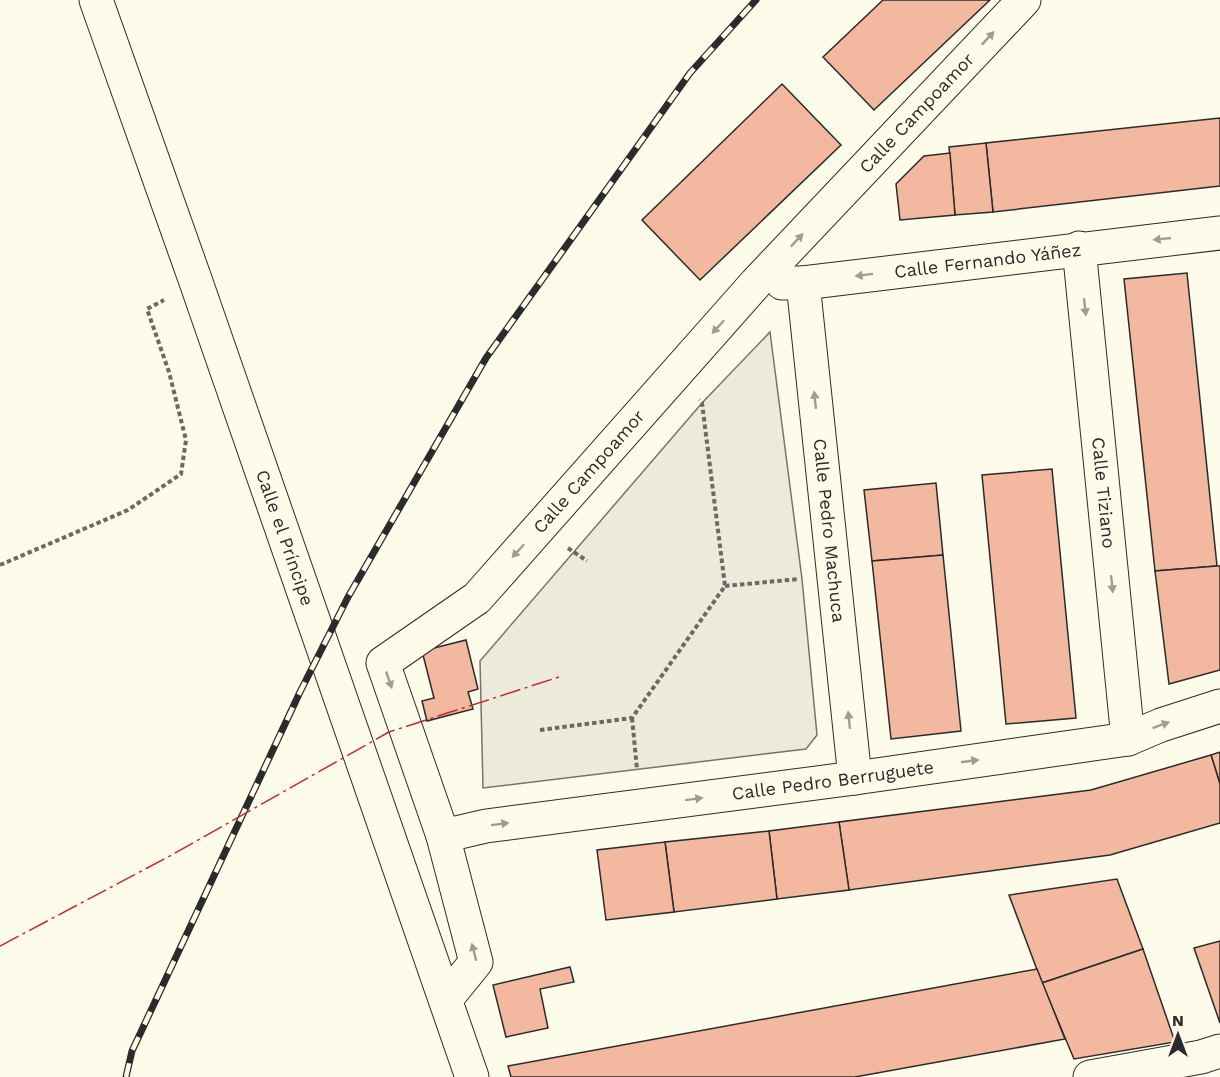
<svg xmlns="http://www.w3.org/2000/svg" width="1220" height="1077" font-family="'Work Sans',sans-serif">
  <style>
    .green { fill: #ecebdb; stroke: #74746e; stroke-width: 1.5 }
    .building { fill: #f2b8a0; stroke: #2b2b2b; stroke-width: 1.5 }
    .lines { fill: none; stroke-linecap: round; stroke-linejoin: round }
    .minor-casing { stroke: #2b2b2b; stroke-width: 35 }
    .path { stroke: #6a6964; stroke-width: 4; stroke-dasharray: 4.5 3; stroke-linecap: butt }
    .minor { stroke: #fdfbea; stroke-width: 33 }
    .rail-casing { stroke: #2b2b2b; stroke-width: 7 }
    .rail { stroke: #fdfbea; stroke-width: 4.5; stroke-dasharray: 14; stroke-linecap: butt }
    .power { stroke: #c62828; stroke-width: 1.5; stroke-dasharray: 21 4.5 3 4.5; stroke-linecap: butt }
    .oneway { fill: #9e9d94 }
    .labels { text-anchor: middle; stroke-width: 4.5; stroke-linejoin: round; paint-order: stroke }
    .street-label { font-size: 18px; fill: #2b2b2b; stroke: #fdfbea }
  </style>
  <rect width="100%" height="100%" fill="#fdfbea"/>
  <polygon class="green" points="770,332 802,579 817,735 806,749 483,788 480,661 702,403"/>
  <g class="building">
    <polygon points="883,0 990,0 874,110 823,57"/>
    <polygon points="782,84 841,145 700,280 642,220"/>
    <polygon points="1220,118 1220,186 993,212 986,143"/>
    <polygon points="986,143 993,212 955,215 949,147"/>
    <polygon points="950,153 955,215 900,220 896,184 924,156"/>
    <polygon points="1187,273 1217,566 1155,571 1124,279"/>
    <polygon points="1052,469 1076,718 1006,724 982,475"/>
    <polygon points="936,483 943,555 872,561 864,490"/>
    <polygon points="943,555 961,731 891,739 872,561"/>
    <polygon points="1217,566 1220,566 1220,670 1169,684 1155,571"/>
    <polygon points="466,640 478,689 468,692 473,709 427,721 422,701 434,698 422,651"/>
    <polygon points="1220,752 1220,784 1211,755"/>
    <polygon points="1211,755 1220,784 1220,823 1110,855 849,890 839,822 1091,790"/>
    <polygon points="839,822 849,890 777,899 769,831"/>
    <polygon points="769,831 777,899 674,912 665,842"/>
    <polygon points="665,842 674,912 606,920 597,850"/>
    <polygon points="1117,879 1143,949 1042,983 1009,895"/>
    <polygon points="1220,941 1220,1023 1194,948"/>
    <polygon points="1143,949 1175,1042 1074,1059 1042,983"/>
    <polygon points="570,967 574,982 540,989 548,1028 506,1037 493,985"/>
    <polygon points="1037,969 1065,1039 855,1077 511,1077 508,1066"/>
  </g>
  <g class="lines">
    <g class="minor-casing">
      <g id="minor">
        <path id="s1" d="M 96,0 L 196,282 L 472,1077"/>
        <path id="s2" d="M 1079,248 L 1128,739"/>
        <path id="s3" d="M 782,283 L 803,283 L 1220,233"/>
        <path id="s4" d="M 803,283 L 855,778"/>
        <path id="s5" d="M 443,836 L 486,826 L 855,778 L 1128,739 L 1161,725 L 1220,706"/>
        <path id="s6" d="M 446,999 L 476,962 L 443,836 L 383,663 L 477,598 L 756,283 L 1024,0"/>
        <polyline points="1090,1077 1201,1057 1220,1051"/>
      </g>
    </g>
    <g class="path">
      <polyline points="568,548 587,561"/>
      <polyline points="0,565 128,510 181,474 186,440 169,372 147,309 164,300"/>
      <polyline points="725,586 799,579"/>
      <polyline points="632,718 637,769"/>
      <polyline points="540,730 632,718 725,586 702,403 699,400"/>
    </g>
    <use href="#minor" class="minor"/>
    <g class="rail-casing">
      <polyline id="rail" points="126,1077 132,1051 300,692 348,597 486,358 690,73 756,0"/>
    </g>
    <use href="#rail" class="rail"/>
    <polyline class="power" points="0,946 168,857 389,732 562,676"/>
  </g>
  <defs><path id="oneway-solid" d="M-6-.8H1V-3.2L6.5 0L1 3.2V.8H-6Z" transform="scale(1.5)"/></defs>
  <g class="oneway">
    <use href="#oneway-solid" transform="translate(988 38) rotate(-47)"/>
    <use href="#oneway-solid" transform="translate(1162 239) rotate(174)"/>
    <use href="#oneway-solid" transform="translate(797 240) rotate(-47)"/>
    <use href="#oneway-solid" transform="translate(864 275) rotate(173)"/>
    <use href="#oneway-solid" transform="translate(1085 307) rotate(84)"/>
    <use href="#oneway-solid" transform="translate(718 327) rotate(132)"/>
    <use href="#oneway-solid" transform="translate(815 400) rotate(-96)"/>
    <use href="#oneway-solid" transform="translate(518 551) rotate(132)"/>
    <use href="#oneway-solid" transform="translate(1112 584) rotate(84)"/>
    <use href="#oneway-solid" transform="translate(389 680) rotate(71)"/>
    <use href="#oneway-solid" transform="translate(849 720) rotate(-96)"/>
    <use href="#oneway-solid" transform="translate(1161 725) rotate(-20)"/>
    <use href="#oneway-solid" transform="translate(970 761) rotate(-8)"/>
    <use href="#oneway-solid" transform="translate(694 799) rotate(-7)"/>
    <use href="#oneway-solid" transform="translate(500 824) rotate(-7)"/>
    <use href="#oneway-solid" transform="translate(474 952) rotate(-105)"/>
  </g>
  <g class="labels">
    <g class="street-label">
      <text dy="6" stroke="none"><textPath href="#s6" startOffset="1130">Calle Campoamor</textPath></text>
      <text dy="6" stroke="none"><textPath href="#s3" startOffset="207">Calle Fernando Yáñez</textPath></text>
      <text dy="6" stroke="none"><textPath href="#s6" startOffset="644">Calle Campoamor</textPath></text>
      <text dy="6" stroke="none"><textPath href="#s2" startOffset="246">Calle Tiziano</textPath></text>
      <text dy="6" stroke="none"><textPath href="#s4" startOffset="249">Calle Pedro Machuca</textPath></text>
      <text dy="6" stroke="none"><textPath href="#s1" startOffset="570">Calle el Príncipe</textPath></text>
      <text dy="6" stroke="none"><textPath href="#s5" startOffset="394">Calle Pedro Berruguete</textPath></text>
    </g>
  </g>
  <g transform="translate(1178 1035)" stroke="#fdfbea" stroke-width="4.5" paint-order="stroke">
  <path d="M0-4.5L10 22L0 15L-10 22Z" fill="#2b2b2b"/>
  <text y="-9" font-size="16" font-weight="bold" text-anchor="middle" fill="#2b2b2b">N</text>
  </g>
</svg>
